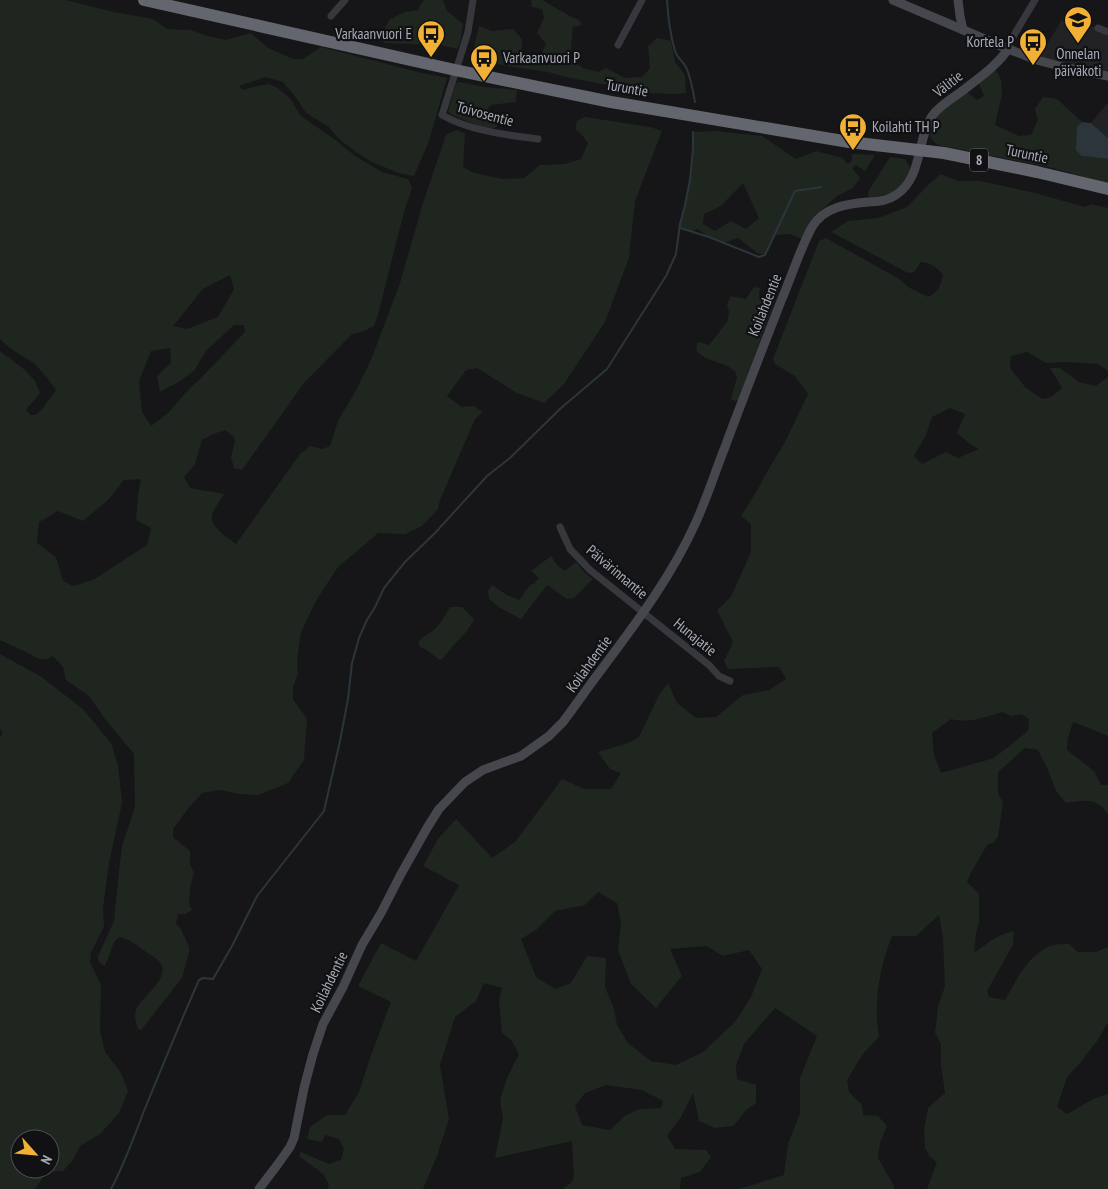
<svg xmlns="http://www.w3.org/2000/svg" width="1108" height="1189" font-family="'PT Sans Narrow',sans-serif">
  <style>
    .built { fill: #222225 }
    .green { fill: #1e261f; fill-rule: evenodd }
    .water { fill: #2c353c }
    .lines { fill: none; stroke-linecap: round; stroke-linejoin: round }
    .stream { stroke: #2c353c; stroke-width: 2 }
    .street { stroke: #37383d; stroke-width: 7 }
    .secondary { stroke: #45474d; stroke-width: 9 }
    .highway { stroke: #63666e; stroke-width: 12 }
    .labels { text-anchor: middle; stroke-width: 4.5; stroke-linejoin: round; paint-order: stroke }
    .shield { fill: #111113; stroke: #7b7e86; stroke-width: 1 }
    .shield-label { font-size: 14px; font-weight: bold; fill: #a8adb8 }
    .poi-label { font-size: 15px; fill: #a8adb8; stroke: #111113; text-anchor: end }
    .street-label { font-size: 15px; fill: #a8adb8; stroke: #111113 }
  </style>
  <rect width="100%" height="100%" fill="#161618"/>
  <g class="built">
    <polygon points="1062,20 1074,20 1108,32 1108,71 1039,57"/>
    <polygon points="1108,102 1108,138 1091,123"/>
  </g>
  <g class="green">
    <path d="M 0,0 L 66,0 L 114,12 L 153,19 L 167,29 L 190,30 L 208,36 L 226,40 L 251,33 L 268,48 L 293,59 L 303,59 L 321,47 L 422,73 L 447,78 L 429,141 L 414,176 L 398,173 L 370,161 L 356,152 L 340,140 L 329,127 L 306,113 L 297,99 L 283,82 L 266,77 L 239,86 L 243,90 L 257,86 L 268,84 L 276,87 L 290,98 L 301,116 L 337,141 L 355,156 L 382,172 L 408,179 L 412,188 L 404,212 L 379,311 L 374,326 L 362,332 L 352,334 L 304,383 L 242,470 L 234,468 L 231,457 L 235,440 L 234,437 L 225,430 L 211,435 L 202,440 L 195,464 L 184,477 L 190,488 C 202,491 213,491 224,494 C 221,500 215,507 213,512 C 207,526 227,536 236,544 L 300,454 L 310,446 L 322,449 L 330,446 L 338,421 L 355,392 L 371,360 L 400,283 L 423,203 L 446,135 L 456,130 L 465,133 L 463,167 L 474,173 L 503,179 L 524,178 L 540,165 L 565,164 L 581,159 L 588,143 L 581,134 L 575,129 L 577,121 L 585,117 L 650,127 L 662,131 L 635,201 L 629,258 L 605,322 L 564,384 L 544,403 L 517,393 L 477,368 L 466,370 L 447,396 L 462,407 L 474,406 L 483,412 L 475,419 L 440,500 L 438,509 L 422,526 L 405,534 L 378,533 L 338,567 L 317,599 L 301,632 L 297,661 L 298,674 L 293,687 L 293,699 L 307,719 L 304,760 L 288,783 L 258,795 L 239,794 L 221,790 L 202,793 L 187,810 L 173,829 L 173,837 L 190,851 L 190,864 L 194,873 L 190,887 L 189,904 L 192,910 L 185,914 L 178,914 L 176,924 L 181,929 L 189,947 L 189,952 L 182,978 L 141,1030 L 138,1029 C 136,1023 134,1016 136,1010 C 140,998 170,979 161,964 C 158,959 151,955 146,952 C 138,946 128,938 119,937 L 114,942 L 105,966 C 100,963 98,962 98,956 L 114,921 L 118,880 L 122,846 L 135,807 L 134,754 L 105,719 L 89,696 L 66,680 L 63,667 L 53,656 L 48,659 L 39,659 L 28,653 L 0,640 L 0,351 L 25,370 L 35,381 L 40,393 L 26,410 L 31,415 L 36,415 L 43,408 L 56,390 L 48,379 L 34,363 L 11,349 L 0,339 ZM 230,275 L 234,289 L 218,317 L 187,329 L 173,326 L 203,289 ZM 234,325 L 244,325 L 245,332 L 201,378 L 190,388 L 167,414 L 151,426 L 142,412 L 139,381 L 151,351 L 170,348 L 171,363 L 157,376 L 160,392 L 180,381 L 194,371 L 206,351 ZM 141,479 L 138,495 L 136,520 L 151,528 L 147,545 L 93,580 L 73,586 L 63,581 L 56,557 L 37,543 L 39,522 L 58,511 L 83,521 L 108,500 L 124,480 Z"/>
    <polygon points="425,0 443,0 447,11 463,24 460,43 457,49 441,45 384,43 381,36 389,20 404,12 418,10 422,2"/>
    <polygon points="532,0 542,0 570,16 579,20 582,25 573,27 570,58 583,68 598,72 606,68 625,78 642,77 650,68 648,46 657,38 671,41 675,62 685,75 686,93 673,94 651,93 570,78 548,72 513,67 471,59 479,26 492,31 513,29 522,39 521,55 523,60 534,62 541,55 546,44 537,33 544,18 542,9 532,7 531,1"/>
    <path d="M 995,68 L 1001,80 L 1002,94 L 995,125 L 1019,136 L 1031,135 L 1038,120 L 1035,109 L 1043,97 L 1057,99 L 1082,122 L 1077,127 L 1082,156 L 1108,159 L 1108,184 L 1049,167 L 938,145 C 924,137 930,124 938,114 C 943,107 960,97 967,92 L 977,100 L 984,96 L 978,82 Z"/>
    <polygon points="460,82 486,87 517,90 516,102 491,105 488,109 497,118 497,127 489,130 452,115 448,111 456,83"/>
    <path d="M 715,131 L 762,136 L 796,159 L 816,151 L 843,158 L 847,164 L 852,161 L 852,154 L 875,155 L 865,171 L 856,165 L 852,168 L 860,178 L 853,188 L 837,196 L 815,216 L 802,239 L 789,234 L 775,235 L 765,255 L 757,253 L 738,238 L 724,243 L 709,237 L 697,229 L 692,232 L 679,228 C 680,219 684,210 686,202 C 691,178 693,155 693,132 ZM 743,183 L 759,218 L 746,229 L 731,221 L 715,231 L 703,224 L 704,214 L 721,206 Z"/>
    <polygon points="890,157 905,159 910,168 907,180 894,193 869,198 868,192"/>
    <path d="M 941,174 L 958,181 L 980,181 L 1035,193 L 1085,207 L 1091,204 L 1108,208 L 1108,371 L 1098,364 L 1067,362 L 1046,363 L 1027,352 L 1011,356 L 1010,368 L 1025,387 L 1042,399 L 1051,397 L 1062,388 L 1050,368 L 1060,368 L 1079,382 L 1096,386 L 1108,377 L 1108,736 L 1089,728 L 1073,722 L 1068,738 L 1067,750 L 1094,771 L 1101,785 L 1108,785 L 1108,814 C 1097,797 1084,800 1066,803 L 1056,791 L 1047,768 L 1038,750 L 1025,748 L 998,772 L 998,793 L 1003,802 L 998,837 L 994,842 L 987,845 L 972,871 L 967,882 L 979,894 L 979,922 L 976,933 L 974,953 C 990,942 994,936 1014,931 L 1013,945 L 987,991 L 989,997 L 1005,1000 C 1016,980 1028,955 1050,946 C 1056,944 1063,944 1069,944 L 1078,952 L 1096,952 L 1108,947 L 1108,1022 L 1097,1041 L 1080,1063 L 1067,1077 L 1057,1107 L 1067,1114 L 1093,1099 L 1108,1094 L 1108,1189 L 927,1189 L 937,1162 L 930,1157 L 925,1148 L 924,1129 L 928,1108 L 945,1093 L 941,1065 L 941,1044 L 935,1033 L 938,1007 L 945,986 L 943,938 L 939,915 L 916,936 L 892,936 C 883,959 877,984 877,1009 C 876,1018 878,1028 879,1037 L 863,1054 L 847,1080 L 849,1092 L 862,1105 L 863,1115 L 878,1116 L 887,1126 L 880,1143 L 878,1158 L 894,1186 L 894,1189 L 739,1189 L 784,1175 L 788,1144 L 800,1113 L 800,1078 L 817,1036 L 775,1008 L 744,1044 L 736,1065 L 737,1079 L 756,1085 L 756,1103 L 745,1111 L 734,1126 L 715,1128 L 699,1121 L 693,1093 L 681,1117 L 667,1136 L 675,1149 L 706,1150 L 711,1157 L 700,1172 L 681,1178 L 680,1189 L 563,1189 L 572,1182 L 574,1176 L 572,1141 L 495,1158 L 503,1118 L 500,1100 L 507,1078 L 519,1054 L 512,1041 L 502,1033 L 499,1000 L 502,988 L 484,983 L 476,1001 L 455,1017 L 440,1065 L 449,1119 L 437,1156 L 423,1189 L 327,1189 L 329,1184 L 323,1174 L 299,1156 L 301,1152 L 329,1164 L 341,1160 L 344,1149 L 339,1139 L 325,1135 L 322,1142 L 307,1139 L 310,1127 L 327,1115 L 345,1115 L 359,1092 L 371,1055 L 391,1002 L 358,986 L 381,943 L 416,961 L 459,885 L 423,866 L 438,839 L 456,819 L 492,858 L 515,842 L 562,779 L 584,789 L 611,789 L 621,773 L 610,769 L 598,752 L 628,743 L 639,737 L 659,695 L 668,683 L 677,703 L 696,718 L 716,717 L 743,695 L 769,690 L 786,679 L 779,667 L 728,669 L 724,661 L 733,642 L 717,610 L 731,597 L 751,552 L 751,524 L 741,516 L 758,489 L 764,477 L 785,442 L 808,394 L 795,376 L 775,364 L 773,359 L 819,241 L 826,238 L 901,280 L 908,287 L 928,297 C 938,292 941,286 943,275 C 938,268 930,262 921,262 L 914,272 L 908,273 L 831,232 L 848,221 L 878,218 L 907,207 L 930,183 ZM 950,408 L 965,414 L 957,433 L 971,445 L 979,449 L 958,458 L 946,452 L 922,464 L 914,456 L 926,435 L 932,417 ZM 1002,712 L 1012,716 L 1022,714 L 1029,719 L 1028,731 L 994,758 L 941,773 L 934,755 L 932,733 L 951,719 C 968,724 986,717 1002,712 ZM 598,892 L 617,903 L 621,923 L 618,950 L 631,984 L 656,1008 L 682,976 L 670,949 L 706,946 L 723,956 L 749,950 L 762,969 L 751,997 L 735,1022 L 703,1052 L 676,1065 L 651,1061 L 628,1043 L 617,1025 L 614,1009 L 605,987 L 606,958 L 587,956 L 571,983 L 555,989 L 536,977 L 521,939 L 536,930 L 555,911 L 585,905 ZM 606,1085 L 642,1090 L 663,1101 L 661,1108 L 640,1109 L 626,1115 L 610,1130 L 582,1125 L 575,1106 L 585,1093 Z"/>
    <path d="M 778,283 L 781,284 L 738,400 L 735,401 L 731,399 L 737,377 L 735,371 C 732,369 728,366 725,365 C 714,361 703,359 696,350 L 697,343 L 700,342 L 709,345 L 727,322 L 729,312 L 727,304 L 731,296 L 746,299 L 754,287 L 760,288 L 759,296 L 764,300 L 768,300 Z"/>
    <polygon points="551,556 557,565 565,571 576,562 586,574 593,579 574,598 567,599 547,585 521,619 500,608 489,599 488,591 492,585 507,595 519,600 531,584 534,584 539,578 531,571"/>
    <path d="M 450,607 L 462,607 L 474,619 L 467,631 L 451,648 L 445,656 L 440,660 L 425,649 L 420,647 L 418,642 C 423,637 429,633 435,629 C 441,623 445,615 450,607 Z"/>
    <path d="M 0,654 L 40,676 L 83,709 L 111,743 L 118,765 L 122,803 L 109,863 L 103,908 L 104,927 L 91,952 L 90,962 L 101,985 L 100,1030 L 105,1052 L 121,1073 L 128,1091 L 119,1113 L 100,1134 L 80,1146 L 73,1160 L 63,1171 L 47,1172 L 35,1189 L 0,1189 L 0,737 L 3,733 L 0,729 ZM 20,1139 L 50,1139 L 50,1169 L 20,1169 Z"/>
  </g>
  <polygon class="water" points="1082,122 1091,123 1108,138 1108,159 1082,156 1076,150 1077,127"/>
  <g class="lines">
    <g class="stream">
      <path d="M 667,0 C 668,17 670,34 675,51 C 677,57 683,62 686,67 C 691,78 693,90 695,102"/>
      <polyline points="680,228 709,237 759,257 765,255 795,191 821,187"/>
      <path d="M 111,1189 C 124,1165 134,1137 144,1111 C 162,1067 180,1023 199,980 L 203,978 L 213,979 L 232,946 L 257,896 L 324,811 L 340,741 L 348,699 L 352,663 L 359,638 L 367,620 L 375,607 L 384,588 L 405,562 L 435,533 L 487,476 L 510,458 L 561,408 L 607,369 L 666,276 L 676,254 L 680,224 L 685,205 L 690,180 L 693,149 L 693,132"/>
    </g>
    <g class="street">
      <path d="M 473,0 L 468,32 L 442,115 C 470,131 507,135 538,139"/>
      <polyline points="331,16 345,0"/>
      <polyline points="1098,28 1108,32"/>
      <polyline points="618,45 642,0"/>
      <polyline points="1008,49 1014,35 1035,0"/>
      <polyline points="560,527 570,549 590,570 709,665 719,676 730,681"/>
    </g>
    <g class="secondary">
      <polyline points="893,0 1008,49 1037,60 1063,67 1108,76"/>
      <polyline points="958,0 960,16 963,30"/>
      <path d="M 259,1189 L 278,1164 L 290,1147 L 294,1138 L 304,1088 L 313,1054 L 323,1024 L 343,987 L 362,945 L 381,913 L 401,874 L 427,828 L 439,809 L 465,782 L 483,770 L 521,756 L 549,736 L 563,722 C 575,706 586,690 598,674 C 634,626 671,578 696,522 C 707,498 715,472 725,447 C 743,398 762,350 781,301 C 791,278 800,249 812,227 C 824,207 846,204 868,202 C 878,202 887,201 896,195 C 923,177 916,141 932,116 C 939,106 951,99 961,92 C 976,80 998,65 1008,49"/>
    </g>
    <polyline class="highway" points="144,0 455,70 611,102 849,142 944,153 1037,172 1108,189"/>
  </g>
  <defs>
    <g id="school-pin" transform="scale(1.4375)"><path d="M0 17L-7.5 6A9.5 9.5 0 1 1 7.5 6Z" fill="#f2b134" stroke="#111113"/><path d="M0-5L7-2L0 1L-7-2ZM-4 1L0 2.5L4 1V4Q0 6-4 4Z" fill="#111"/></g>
    <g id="bus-pin" transform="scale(1.4375)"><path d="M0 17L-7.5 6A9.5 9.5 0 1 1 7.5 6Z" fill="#f2b134" stroke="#111113"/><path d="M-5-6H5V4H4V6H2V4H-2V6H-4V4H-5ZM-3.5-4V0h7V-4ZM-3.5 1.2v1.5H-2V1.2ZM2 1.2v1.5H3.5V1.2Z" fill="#111"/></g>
  </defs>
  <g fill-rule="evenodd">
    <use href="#school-pin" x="1078" y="20"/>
    <use href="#bus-pin" x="431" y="34"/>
    <use href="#bus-pin" x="1033" y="42"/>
    <use href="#bus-pin" x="484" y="58"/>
    <use href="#bus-pin" x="853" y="127"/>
  </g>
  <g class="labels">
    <rect class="shield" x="970" y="148.5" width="18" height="23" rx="4"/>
    <g class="shield-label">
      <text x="979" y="165">8</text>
    </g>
    <g class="poi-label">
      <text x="412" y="39">Varkaanvuori E</text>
      <text x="1014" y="47">Kortela P</text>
      <text x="1078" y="59" text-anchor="middle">Onnelan<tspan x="1078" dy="17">päiväkoti</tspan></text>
      <text x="503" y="63" text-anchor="start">Varkaanvuori P</text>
      <text x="872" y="132" text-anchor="start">Koilahti TH P</text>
    </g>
    <g class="street-label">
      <text transform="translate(948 84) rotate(-38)" y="5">Välitie</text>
      <text transform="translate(627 88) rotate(10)" y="5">Turuntie</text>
      <text transform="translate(485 114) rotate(15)" y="5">Toivosentie</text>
      <text transform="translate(1027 154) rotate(12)" y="5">Turuntie</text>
      <text transform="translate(765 305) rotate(-68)" y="5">Koilahdentie</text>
      <text transform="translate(617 572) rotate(40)" y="5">Päivärinnantie</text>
      <text transform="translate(695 637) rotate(39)" y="5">Hunajatie</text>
      <text transform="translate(589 664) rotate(-54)" y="5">Koilahdentie</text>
      <text transform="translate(329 982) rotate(-64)" y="5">Koilahdentie</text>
    </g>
  </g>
  <g transform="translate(35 1154) rotate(117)"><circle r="24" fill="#111113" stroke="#4d4f55"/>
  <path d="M0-4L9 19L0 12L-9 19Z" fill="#f2b134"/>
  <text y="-8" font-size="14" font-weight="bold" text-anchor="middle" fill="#a8adb8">N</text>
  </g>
</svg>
